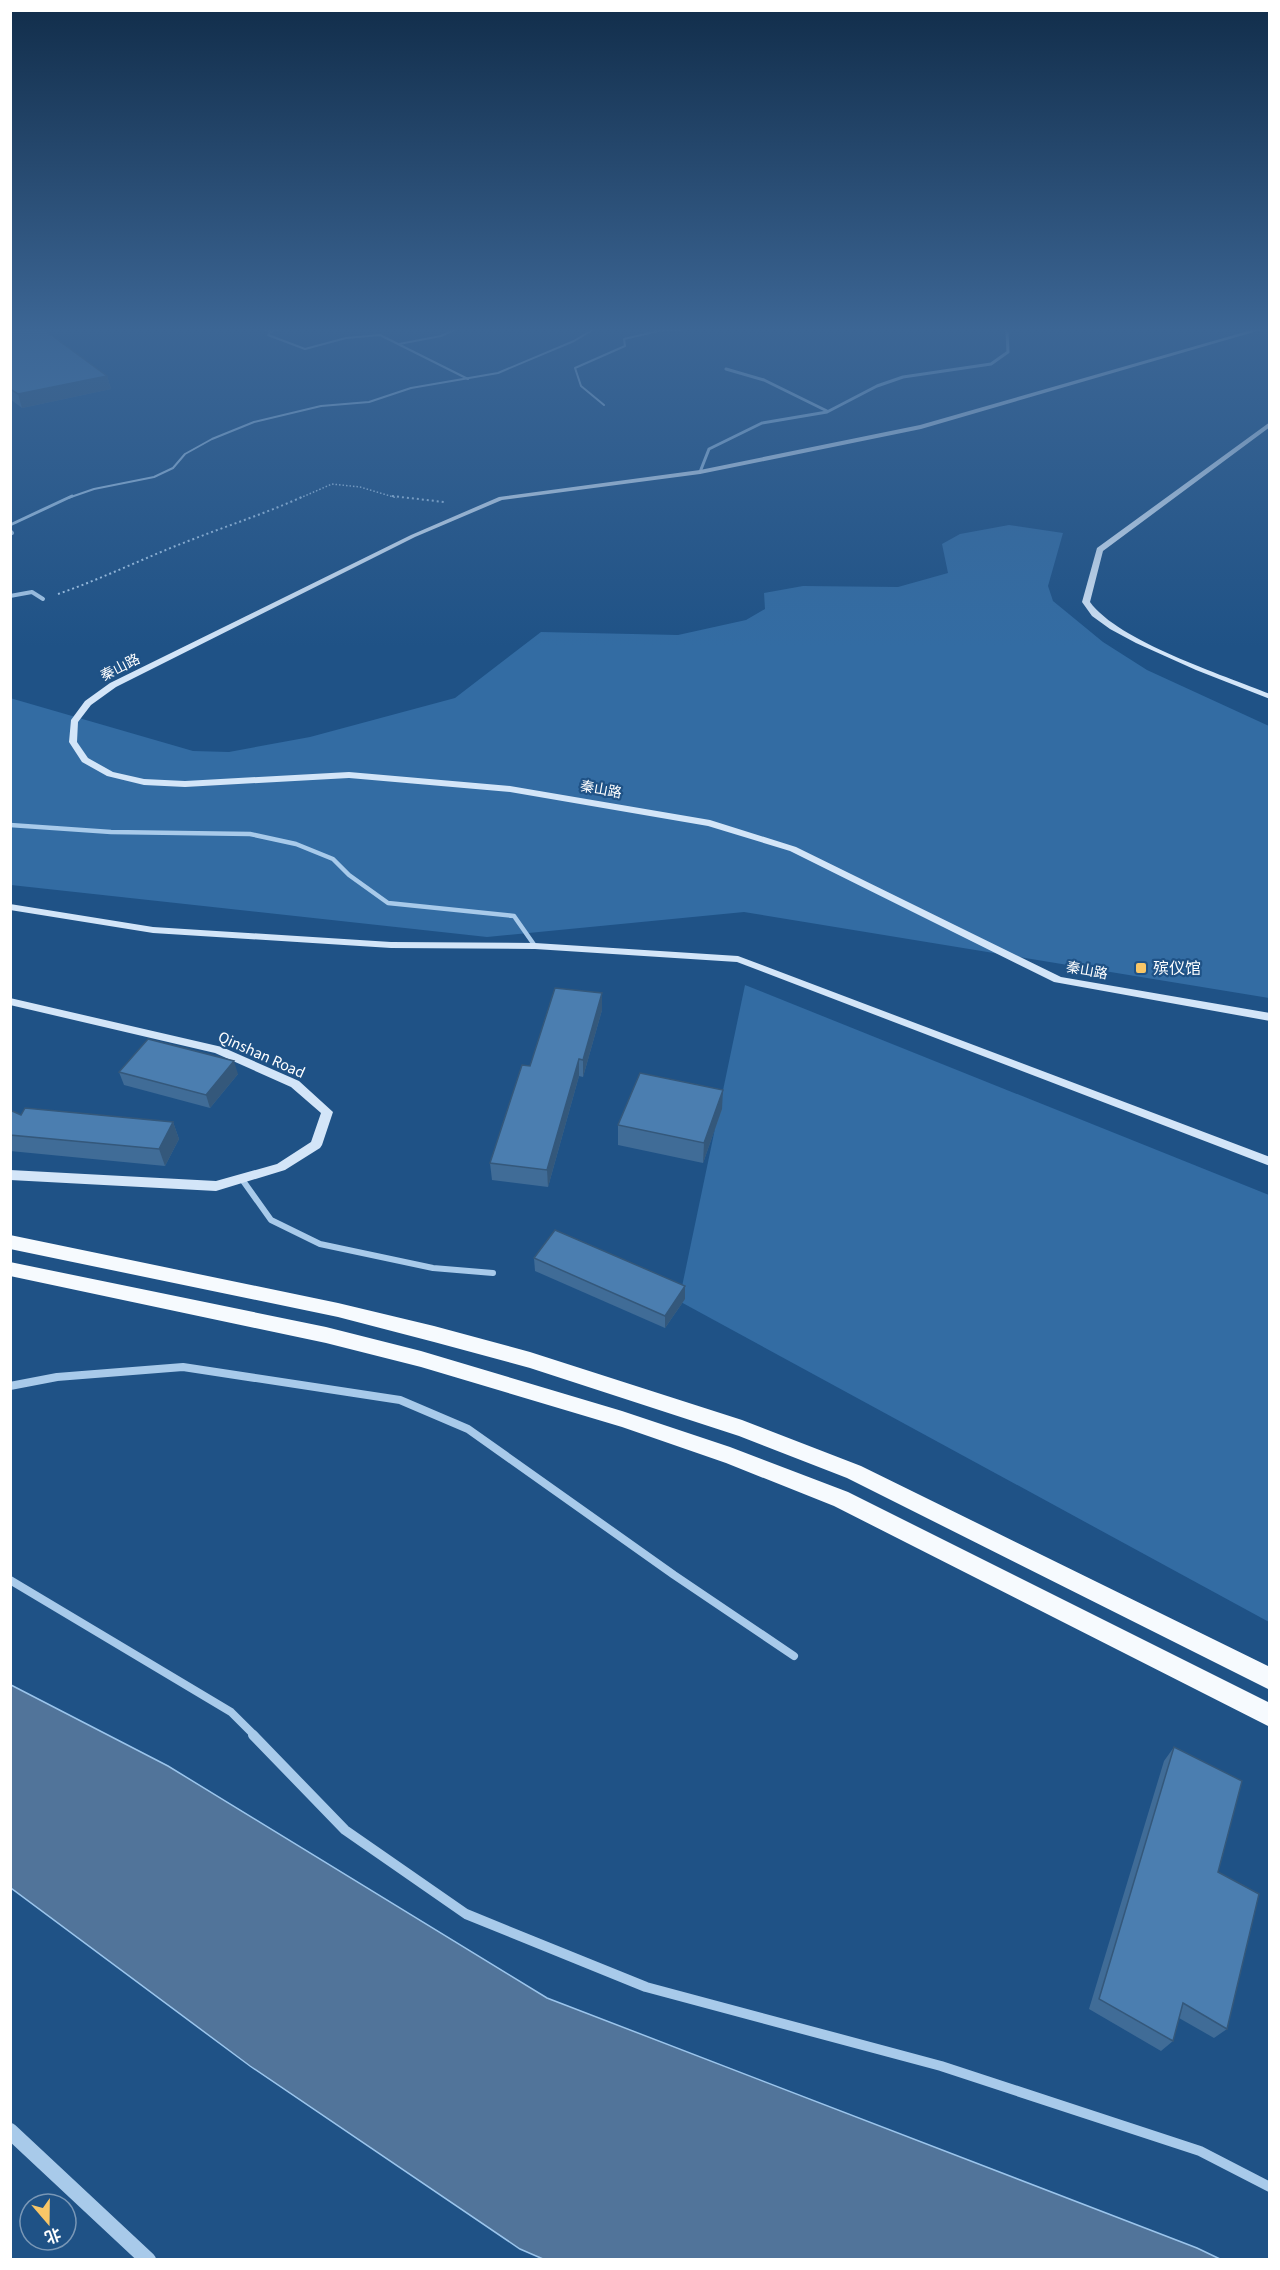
<svg xmlns="http://www.w3.org/2000/svg" width="1280" height="2270" font-family="'Source Sans 3','Noto Sans SC',sans-serif">
  <style>
    .green { fill: #336ca3 }
    .water { fill: #51749a; stroke: #9bc5ec; stroke-width: 1.5 }
    .lines { fill: none; stroke-linecap: round; stroke-linejoin: round }
    .path-far1 { stroke: #a8caea; stroke-width: 1.5; stroke-dasharray: 1.5 2; stroke-linecap: butt }
    .path { stroke: #a8caea; stroke-width: 2; stroke-dasharray: 2 3; stroke-linecap: butt }
    .service-far1 { stroke: #a8caea; stroke-width: 2 }
    .service { stroke: #a8caea; stroke-width: 3 }
    .minor-far5 { stroke: #a8caea; stroke-width: 3 }
    .minor-far4 { stroke: #a8caea; stroke-width: 4 }
    .minor-far3 { stroke: #a8caea; stroke-width: 4.5 }
    .minor-far2 { stroke: #a8caea; stroke-width: 6 }
    .minor-far1 { stroke: #a8caea; stroke-width: 8 }
    .minor { stroke: #a8caea; stroke-width: 10 }
    .tertiary { stroke: #a8caea; stroke-width: 16 }
    .secondary { fill: #d3e5f8; fill-rule: evenodd }
    .trunk { fill: #f6fafe; fill-rule: evenodd }
    .wall { fill: #406c97 }
    .shaded-wall { fill: #34587b }
    .building { fill: #4b7eb0; stroke: #34587b; stroke-width: 1.5 }
    .poi-dot { fill: #f8c667; stroke: #1f5286; stroke-width: 2 }
    .labels { text-anchor: middle; stroke-width: 4.5; stroke-linejoin: round; paint-order: stroke }
    .far-street-label { font-size: 14px; fill: #fff; stroke: #1f5286 }
    .poi-label { font-size: 16px; fill: #fff; stroke: #1f5286; text-anchor: start }
    .street-label { font-size: 16px; fill: #fff; stroke: #1f5286 }
  </style>
  <rect width="100%" height="100%" fill="#1f5286"/>
  <g class="green">
    <polygon points="1009,525 1063,533 1048,586 1053,601 1103,642 1147,670 1269,726 1269,998 744,912 487,937 11,885 10,698 193,751 229,752 310,737 455,698 541,632 678,635 746,620 765,609 764,593 803,586 898,587 948,573 942,544 960,534"/>
    <polygon points="745,985 1269,1195 1269,1622 679,1301"/>
  </g>
  <polygon class="water" points="11,1685 168,1766 547,1998 1197,2248 1220,2259 543,2259 520,2249 250,2066 11,1888"/>
  <g class="lines">
    <polyline class="path-far1" points="300,498 332,484 360,487 397,498"/>
    <g class="path">
      <polyline points="392,496 444,502"/>
      <path d="M 58,594 C 104,578 146,557 191,540 C 229,525 267,513 304,496"/>
    </g>
    <g class="service-far1">
      <polyline points="264,329 270,332 268,335 305,349 346,338 380,335 468,379"/>
      <polyline points="731,329 737,329"/>
      <polyline points="270,332 280,329"/>
      <polyline points="399,344 441,336 456,329"/>
      <polyline points="604,405 581,386 575,368 625,346 624,339 658,331 684,329"/>
      <polyline points="68,498 94,489 154,477 173,468 185,454 212,439 254,422 321,406 369,402 411,388 498,373 574,341 594,329"/>
    </g>
    <polyline class="service" points="10,525 72,496"/>
    <g class="minor-far5">
      <polyline points="726,369 764,380 827,411"/>
      <polyline points="700,472 709,449 762,423 827,412 877,386 903,377 991,364 1008,352 1007,332 1004,329"/>
    </g>
    <g class="minor-far4">
      <polyline points="10,531 12,533 10,534"/>
      <polyline points="10,596 32,592 43,599"/>
    </g>
    <polyline class="minor-far3" points="10,825 111,832 250,834 296,844 333,859 349,875 388,903 514,916 535,946"/>
    <polyline class="minor-far2" points="241,1178 271,1220 320,1244 433,1268 493,1273"/>
    <g class="minor-far1">
      <polyline points="10,1386 57,1377 183,1367 400,1400 468,1429 674,1575 794,1656"/>
      <polyline points="10,1580 231,1712 255,1736"/>
    </g>
    <polyline class="minor" points="253,1735 345,1830 466,1914 646,1987 941,2066 1200,2151 1270,2187"/>
    <polyline class="tertiary" points="10,2131 148,2260"/>
    <g class="secondary">
      <polygon points="1255,329 1264,329 921,429 700,474 502,500 415,537 116,687 91,705 78,722 77,742 88,758 113,772 144,779 185,781 349,772 510,786 710,820 796,847 1061,977 1270,1013 1270,1021 1054,982 790,851 708,826 510,792 349,778 185,787 144,785 107,776 82,762 69,742 71,720 85,701 110,683 411,535 499,497 700,470 920,425"/>
      <path d="M 1270,422 L 1270,427 L 1103,551 L 1090,602 C 1118,641 1223,675 1270,694 L 1270,699 L 1196,670 L 1136,643 L 1110,629 L 1092,616 L 1082,602 L 1097,548 Z"/>
      <polygon points="10,904 153,927 391,942 535,943 738,956 1270,1157 1270,1166 737,962 535,949 391,948 153,933 10,910"/>
      <polygon points="10,998 222,1047 299,1081 333,1112 322,1145 320,1148 285,1170 216,1191 10,1180 10,1170 216,1181 277,1164 311,1142 321,1113 291,1087 215,1053 10,1005"/>
    </g>
    <g class="trunk">
      <polygon points="10,1235 338,1303 434,1326 530,1352 742,1420 861,1466 1270,1667 1270,1690 847,1478 739,1436 530,1368 434,1342 338,1317 10,1249"/>
      <polygon points="10,1262 326,1327 421,1351 622,1411 730,1447 848,1492 1270,1703 1270,1727 834,1506 726,1463 622,1427 421,1367 326,1343 10,1276"/>
    </g>
  </g>
  <g class="wall">
    <polygon points="10,329 107,376 111,389 22,408 10,399"/>
    <polygon points="602,1010 583,1077 579,1076 548,1187 492,1180 490,1163 530,1066"/>
    <polygon points="119,1072 238,1074 210,1108 124,1085"/>
    <polygon points="722,1109 703,1163 618,1145 618,1125"/>
    <polygon points="10,1110 21,1115 173,1122 179,1139 165,1166 10,1151"/>
    <polygon points="534,1258 685,1286 685,1299 665,1328 535,1271"/>
    <polygon points="1174,1747 1218,1872 1227,2029 1214,2038 1179,2018 1173,2041 1161,2051 1089,2009 1164,1761"/>
  </g>
  <g class="shaded-wall">
    <polygon points="107,376 111,389 22,408 18,394"/>
    <polygon points="602,993 602,1010 583,1077 583,1060"/>
    <polygon points="579,1059 579,1076 548,1187 547,1170"/>
    <polygon points="234,1061 238,1074 210,1108 206,1095"/>
    <polygon points="723,1090 722,1109 703,1163 704,1143"/>
    <polygon points="173,1122 179,1139 165,1166 159,1149"/>
    <polygon points="685,1286 685,1299 665,1328 665,1316"/>
  </g>
  <g class="building">
    <polygon points="10,329 43,329 107,376 18,394 10,389"/>
    <polygon points="555,988 602,993 583,1060 579,1059 547,1170 490,1163 522,1065 530,1066"/>
    <polygon points="148,1039 234,1061 206,1095 119,1072"/>
    <polygon points="640,1073 723,1090 704,1143 618,1125"/>
    <polygon points="25,1108 173,1122 159,1149 10,1135 10,1110 21,1115"/>
    <polygon points="555,1230 685,1286 665,1316 534,1258"/>
    <polygon points="1174,1747 1242,1781 1218,1872 1259,1894 1227,2029 1183,2003 1173,2041 1099,1999"/>
  </g>
  <linearGradient id="sky" x2="0" y2="1"><stop stop-color="#112d4a"/><stop offset="0.51" stop-color="#3c6695"/><stop offset="1" stop-color="#3c6695" stop-opacity="0"/></linearGradient>
  <rect width="1280" height="647" fill="url(#sky)"/>
  <rect class="poi-dot" x="1135" y="962" width="12" height="12" rx="3"/>
  <g class="labels">
    <g class="far-street-label">
      <text transform="translate(120 667) rotate(-27)" y="5">秦山路</text>
      <text transform="translate(601 789) rotate(10)" y="5">秦山路</text>
      <text transform="translate(1087 970) rotate(10)" y="5">秦山路</text>
    </g>
    <g class="poi-label">
      <text x="1153" y="974">殡仪馆</text>
    </g>
    <g class="street-label">
      <text transform="translate(262 1054) rotate(24)" y="6">Qinshan Road</text>
    </g>
  </g>
  <rect width="1280" height="2270" fill="none" stroke="#ffffff" stroke-width="24"/>
  <g transform="translate(48 2222) rotate(160)"><circle r="28" fill="#1f5286" stroke="#7997b6" stroke-width="1.5"/>
  <path d="M0-4.5L10 22L0 15L-10 22Z" fill="#f8c667"/>
  <text y="-9" font-size="16" font-weight="bold" text-anchor="middle" fill="#ffffff">北</text>
  </g>
</svg>
